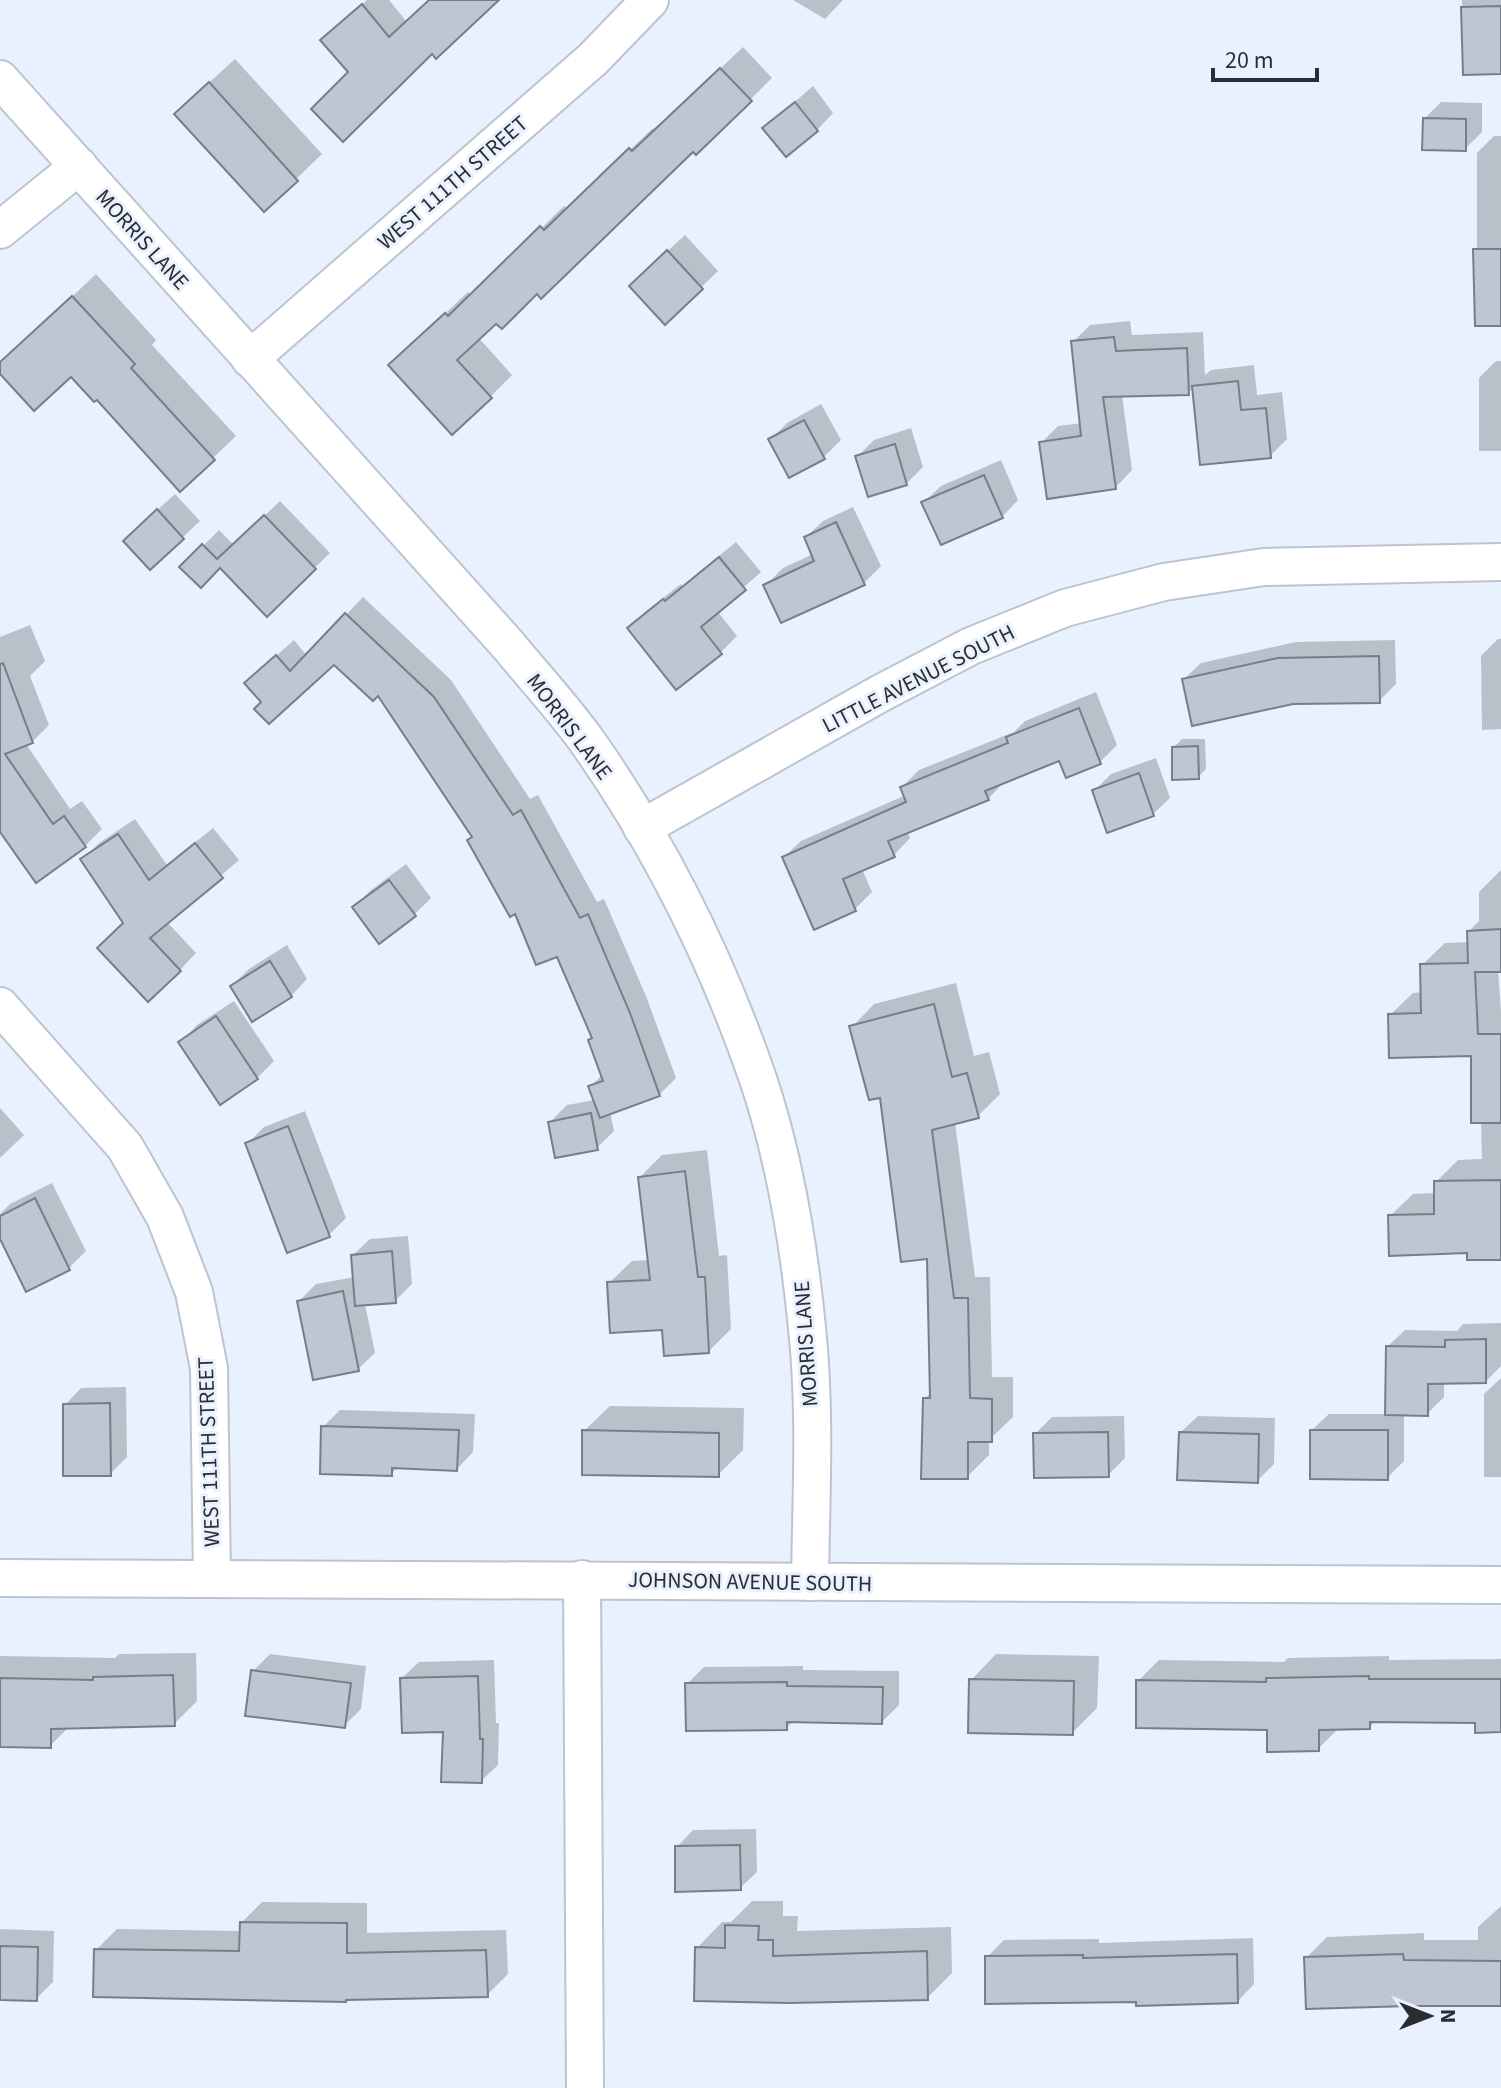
<svg xmlns="http://www.w3.org/2000/svg" width="1501" height="2088" font-family="'Source Sans 3',sans-serif">
  <style>
    .shadow { fill: #0003 }
    .building { fill: #bec6d2; stroke: #777e89; stroke-width: 2 }
    .lines { fill: none; stroke-linecap: round; stroke-linejoin: round }
    .minor-casing { stroke: #bbc4d0; stroke-width: 40 }
    .minor { stroke: #fff; stroke-width: 36 }
    .labels { text-anchor: middle; stroke-width: 6; stroke-linejoin: round; paint-order: stroke }
    .street-label { font-size: 22px; fill: #2a2d32; stroke: #e8f1fd }
  </style>
  <rect width="100%" height="100%" fill="#e8f1fd"/>
  <g class="shadow">
    <polygon points="367,0 389,0 407,22 430,0 496,0 432,51 350,72 323,40"/>
    <polygon points="793,0 843,0 825,19"/>
    <polygon points="1462,0 1501,0 1501,72 1465,73"/>
    <polygon points="743,47 772,78 696,153 693,150 537,291 496,321 478,337 512,375 490,397 413,344 468,292 472,296 564,206 568,209 653,128 655,131"/>
    <polygon points="235,59 322,154 264,210 202,89"/>
    <polygon points="813,86 833,113 817,130 765,128"/>
    <polygon points="1441,102 1482,103 1482,132 1465,149 1424,119"/>
    <polygon points="1494,136 1501,136 1501,324 1477,324 1477,153"/>
    <polygon points="685,235 718,271 665,322 648,269"/>
    <polygon points="96,274 156,340 152,345 236,436 213,458 71,374 0,371 0,365"/>
    <polygon points="1130,321 1132,335 1203,332 1205,375 1211,370 1254,365 1257,395 1282,392 1287,439 1270,456 1194,387 1188,393 1122,395 1132,470 1116,487 1041,443 1058,426 1082,423 1073,342 1090,325"/>
    <polygon points="1496,361 1501,361 1501,451 1479,451 1479,378"/>
    <polygon points="821,404 841,440 824,457 771,439 787,423"/>
    <polygon points="911,428 923,467 906,484 857,457 874,440"/>
    <polygon points="1001,460 1018,500 1002,517 924,502 941,486"/>
    <polygon points="175,494 200,521 150,568 142,524"/>
    <polygon points="280,501 330,553 267,614 220,565 182,567 219,530 234,545"/>
    <polygon points="853,507 881,566 864,583 766,585 783,568 813,554 806,537 823,521"/>
    <polygon points="736,542 761,572 717,611 737,636 720,653 630,628 646,611 681,584 682,586"/>
    <polygon points="363,597 451,680 530,799 538,795 597,902 604,899 646,996 676,1078 659,1095 610,1112 614,1131 597,1148 550,1122 567,1105 595,1100 590,1087 602,1075 593,1037 558,954 516,912 474,836 379,693 334,662 263,702 264,667 294,640 307,656"/>
    <polygon points="30,625 45,661 30,676 49,725 32,742 26,744 70,809 82,801 102,829 85,846 0,829 0,637"/>
    <polygon points="1498,639 1501,639 1501,729 1482,730 1481,656"/>
    <polygon points="1395,640 1396,684 1379,701 1184,679 1201,663 1296,642"/>
    <polygon points="1096,692 1117,745 1100,762 1060,758 1004,782 988,799 907,831 910,838 894,855 862,869 872,892 855,909 815,927 784,857 801,841 906,795 902,787 919,770 1014,732 1025,721"/>
    <polygon points="1182,739 1205,739 1206,769 1198,777 1174,747"/>
    <polygon points="1156,758 1170,798 1153,814 1094,791 1111,774"/>
    <polygon points="135,819 167,865 213,828 239,860 167,922 196,953 180,970 126,923 83,860 99,843"/>
    <polygon points="406,864 431,898 414,915 354,907 371,890"/>
    <polygon points="1501,870 1501,970 1498,970 1501,1012 1501,1258 1469,1251 1390,1216 1413,1194 1436,1193 1436,1182 1458,1160 1482,1159 1481,1121 1473,1054 1390,1015 1413,993 1423,992 1422,965 1445,943 1469,942 1469,931 1479,921 1479,892"/>
    <polygon points="287,945 307,979 291,996 232,986 249,969"/>
    <polygon points="956,983 974,1056 989,1052 1000,1094 978,1116 955,1122 975,1277 990,1277 992,1377 1013,1377 1013,1417 989,1440 989,1455 967,1477 925,1399 932,1391 929,1256 882,1095 852,1027 874,1004"/>
    <polygon points="234,1001 274,1061 257,1078 181,1042 197,1025"/>
    <polygon points="0,1108 24,1135 0,1158"/>
    <polygon points="305,1111 346,1218 329,1235 247,1144 264,1127"/>
    <polygon points="707,1150 719,1256 727,1255 731,1329 709,1351 609,1283 632,1261 650,1260 640,1177 662,1155"/>
    <polygon points="52,1183 86,1251 69,1268 0,1235 0,1214 10,1204"/>
    <polygon points="408,1236 412,1284 395,1301 365,1304 375,1353 358,1369 299,1301 316,1284 355,1277 353,1255 370,1239"/>
    <polygon points="1501,1323 1501,1366 1486,1381 1444,1382 1444,1397 1427,1414 1404,1414 1404,1461 1387,1478 1312,1430 1329,1414 1387,1414 1388,1346 1405,1330 1457,1331 1463,1324"/>
    <polygon points="1501,1378 1501,1477 1484,1477 1484,1394"/>
    <polygon points="126,1387 127,1457 110,1474 65,1405 81,1388"/>
    <polygon points="610,1406 744,1408 743,1450 718,1475 584,1431"/>
    <polygon points="340,1410 475,1414 473,1452 457,1469 398,1467 391,1474 323,1427"/>
    <polygon points="1124,1416 1125,1458 1108,1475 1035,1434 1052,1417"/>
    <polygon points="1198,1416 1275,1418 1274,1464 1257,1481 1181,1432"/>
    <polygon points="196,1653 197,1701 174,1724 69,1727 50,1746 0,1745 0,1656 115,1658 119,1654"/>
    <polygon points="270,1654 366,1666 361,1709 344,1726 253,1671"/>
    <polygon points="996,1654 1099,1656 1097,1708 1072,1733 971,1680"/>
    <polygon points="1389,1656 1389,1660 1501,1659 1501,1730 1477,1721 1376,1720 1369,1727 1340,1727 1318,1749 1138,1681 1159,1660 1284,1662 1288,1658"/>
    <polygon points="494,1660 496,1723 499,1723 498,1765 481,1781 445,1730 402,1678 419,1662"/>
    <polygon points="803,1666 803,1670 899,1671 899,1705 882,1722 794,1720 786,1728 687,1684 704,1667"/>
    <polygon points="756,1829 757,1872 740,1888 677,1847 693,1830"/>
    <polygon points="752,1901 783,1901 783,1916 798,1916 797,1931 951,1927 952,1973 927,1998 697,1948 722,1922 731,1922"/>
    <polygon points="262,1902 367,1903 367,1933 506,1930 508,1974 487,1995 96,1950 117,1929 242,1931 242,1922"/>
    <polygon points="1501,1906 1501,2004 1306,1958 1327,1937 1424,1933 1424,1940 1478,1940 1478,1927"/>
    <polygon points="0,1929 54,1931 53,1982 36,1999 0,1998"/>
    <polygon points="1253,1938 1254,1984 1238,2001 1138,2000 987,1957 1004,1940 1099,1939 1099,1943"/>
  </g>
  <g class="building">
    <polygon points="429,0 499,0 436,59 432,54 343,142 311,109 348,72 320,40 362,4 389,37"/>
    <polygon points="1501,6 1501,74 1463,75 1461,7"/>
    <polygon points="720,68 752,101 696,155 693,152 541,299 537,294 502,329 496,324 457,360 492,398 452,435 388,365 445,313 448,316 540,226 544,230 629,148 632,151"/>
    <polygon points="209,82 298,181 264,212 174,114"/>
    <polygon points="795,102 818,131 786,157 762,128"/>
    <polygon points="1423,118 1466,119 1466,151 1422,150"/>
    <polygon points="1473,249 1501,249 1501,326 1475,326"/>
    <polygon points="667,250 703,289 665,325 629,286"/>
    <polygon points="72,296 135,364 131,368 215,460 180,492 97,400 94,402 71,377 34,411 0,374 0,362"/>
    <polygon points="1114,337 1116,351 1187,348 1189,395 1103,397 1116,489 1047,499 1039,442 1081,436 1071,341"/>
    <polygon points="1238,381 1241,410 1266,408 1271,458 1200,465 1192,386"/>
    <polygon points="804,420 825,459 789,478 768,439"/>
    <polygon points="895,444 907,485 868,497 855,456"/>
    <polygon points="984,475 1003,518 941,545 921,502"/>
    <polygon points="157,509 184,539 150,570 123,541"/>
    <polygon points="264,515 316,569 267,617 220,568 201,588 179,567 202,544 217,559"/>
    <polygon points="836,522 865,585 781,623 763,585 814,561 804,537"/>
    <polygon points="719,557 746,590 701,627 722,654 676,690 627,628 663,599 665,601"/>
    <polygon points="345,613 434,697 513,815 521,810 580,918 588,914 630,1013 660,1096 600,1118 588,1086 603,1081 588,1040 592,1038 557,957 536,965 515,914 510,917 467,840 472,837 378,696 373,701 334,665 269,724 254,709 261,702 244,683 276,655 290,671"/>
    <polygon points="1379,656 1380,703 1293,704 1192,726 1182,679 1278,658"/>
    <polygon points="3,663 33,743 5,754 53,824 64,816 86,847 36,883 0,832 0,664"/>
    <polygon points="1079,708 1101,764 1066,778 1059,761 985,791 989,800 888,841 895,857 843,879 856,911 814,930 782,857 906,802 900,787 1008,743 1006,737"/>
    <polygon points="1198,746 1199,779 1172,780 1172,747"/>
    <polygon points="1139,773 1154,816 1107,833 1092,790"/>
    <polygon points="118,834 149,880 195,843 223,878 150,938 181,971 148,1002 97,948 123,923 80,859"/>
    <polygon points="389,880 416,916 379,944 352,907"/>
    <polygon points="1501,929 1501,972 1475,972 1478,1034 1501,1034 1501,1123 1471,1123 1471,1056 1389,1058 1388,1014 1421,1013 1420,964 1468,963 1467,931"/>
    <polygon points="270,961 292,997 252,1022 230,986"/>
    <polygon points="934,1004 952,1077 967,1073 979,1118 932,1130 954,1298 968,1298 970,1398 992,1399 992,1442 968,1442 968,1479 921,1479 923,1398 930,1398 927,1259 901,1262 880,1098 869,1100 849,1026"/>
    <polygon points="216,1016 258,1079 220,1105 178,1042"/>
    <polygon points="591,1113 598,1150 555,1158 548,1122"/>
    <polygon points="288,1126 330,1237 287,1253 245,1143"/>
    <polygon points="685,1171 698,1277 705,1277 709,1353 664,1356 662,1330 610,1333 607,1282 650,1280 638,1177"/>
    <polygon points="1501,1180 1501,1260 1467,1260 1467,1253 1389,1256 1388,1215 1434,1214 1434,1181"/>
    <polygon points="35,1198 70,1270 26,1292 0,1239 0,1216"/>
    <polygon points="392,1251 396,1303 355,1306 351,1255"/>
    <polygon points="343,1291 359,1371 313,1380 297,1301"/>
    <polygon points="1486,1339 1486,1383 1428,1384 1428,1416 1385,1415 1386,1346 1445,1347 1445,1340"/>
    <polygon points="110,1403 111,1476 63,1476 63,1404"/>
    <polygon points="321,1426 459,1430 457,1471 392,1468 392,1476 320,1474"/>
    <polygon points="582,1430 719,1433 719,1477 582,1475"/>
    <polygon points="1310,1430 1388,1430 1388,1480 1310,1479"/>
    <polygon points="1108,1432 1109,1477 1034,1478 1033,1433"/>
    <polygon points="1179,1432 1259,1434 1258,1483 1177,1480"/>
    <polygon points="251,1670 351,1683 345,1728 245,1716"/>
    <polygon points="173,1675 175,1726 51,1729 51,1748 0,1747 0,1678 93,1680 93,1677"/>
    <polygon points="478,1676 480,1739 483,1739 482,1783 441,1782 443,1732 402,1733 400,1678"/>
    <polygon points="1369,1676 1369,1679 1501,1679 1501,1732 1475,1733 1475,1723 1370,1722 1370,1729 1319,1730 1319,1751 1267,1752 1267,1730 1136,1728 1136,1680 1266,1682 1266,1678"/>
    <polygon points="969,1679 1074,1681 1073,1735 968,1733"/>
    <polygon points="787,1682 787,1686 883,1687 882,1724 787,1722 787,1730 686,1731 685,1683"/>
    <polygon points="740,1845 741,1890 675,1892 675,1846"/>
    <polygon points="240,1922 347,1923 347,1953 486,1950 488,1997 346,2000 346,2002 93,1997 94,1949 239,1951"/>
    <polygon points="725,1925 759,1926 758,1940 773,1940 773,1956 927,1951 928,2000 790,2003 694,2001 695,1947 725,1948"/>
    <polygon points="0,1946 38,1947 37,2001 0,2000"/>
    <polygon points="1237,1954 1238,2003 1136,2006 1136,2002 985,2004 985,1956 1083,1955 1083,1958"/>
    <polygon points="1403,1954 1404,1960 1501,1961 1501,2006 1410,2006 1306,2009 1304,1957"/>
  </g>
  <g class="lines">
    <g class="minor-casing">
      <g id="minor">
        <path d="M 0,79 L 509,646 C 535,678 565,710 589,744 C 661,847 717,960 758,1079 C 784,1156 799,1246 807,1328 C 816,1412 811,1498 810,1582"/>
        <polyline points="0,230 79,166"/>
        <polyline points="250,359 593,59 650,0"/>
        <polyline points="642,828 881,693 971,646 1065,608 1164,582 1264,567 1501,562"/>
        <polyline points="0,1006 125,1147 165,1217 194,1292 209,1368 212,1579"/>
        <polyline points="0,1578 1501,1585"/>
        <polyline points="582,1579 585,2088"/>
      </g>
    </g>
    <use href="#minor" class="minor"/>
  </g>
  <g class="labels">
    <g class="street-label">
      <text transform="translate(452 182) rotate(-41)" y="8">WEST 111TH STREET</text>
      <text transform="translate(143 239) rotate(48)" y="8">MORRIS LANE</text>
      <text transform="translate(918 678) rotate(-27)" y="8">LITTLE AVENUE SOUTH</text>
      <text transform="translate(570 726) rotate(53)" y="8">MORRIS LANE</text>
      <text transform="translate(805 1344) rotate(-94)" y="8">MORRIS LANE</text>
      <text transform="translate(208 1452) rotate(-92)" y="8">WEST 111TH STREET</text>
      <text transform="translate(750 1581) rotate(1)" y="8">JOHNSON AVENUE SOUTH</text>
    </g>
  </g>
  <g transform="translate(1429 2016) rotate(90)" stroke="#e8f1fd" stroke-width="6" paint-order="stroke">
  <path d="M0-6L14 30L0 20L-14 30Z" fill="#2a2d32"/>
  <text y="-12" font-size="22" font-weight="bold" text-anchor="middle" fill="#2a2d32">N</text>
  </g>
  <path d="M1213 68v12h104v-12" fill="none" stroke="#2a2d32" stroke-width="4"/>
  <text x="1225" y="68" font-size="24" fill="#2a2d32" stroke="#e8f1fd" stroke-width="6" paint-order="stroke">20 m</text>
</svg>
